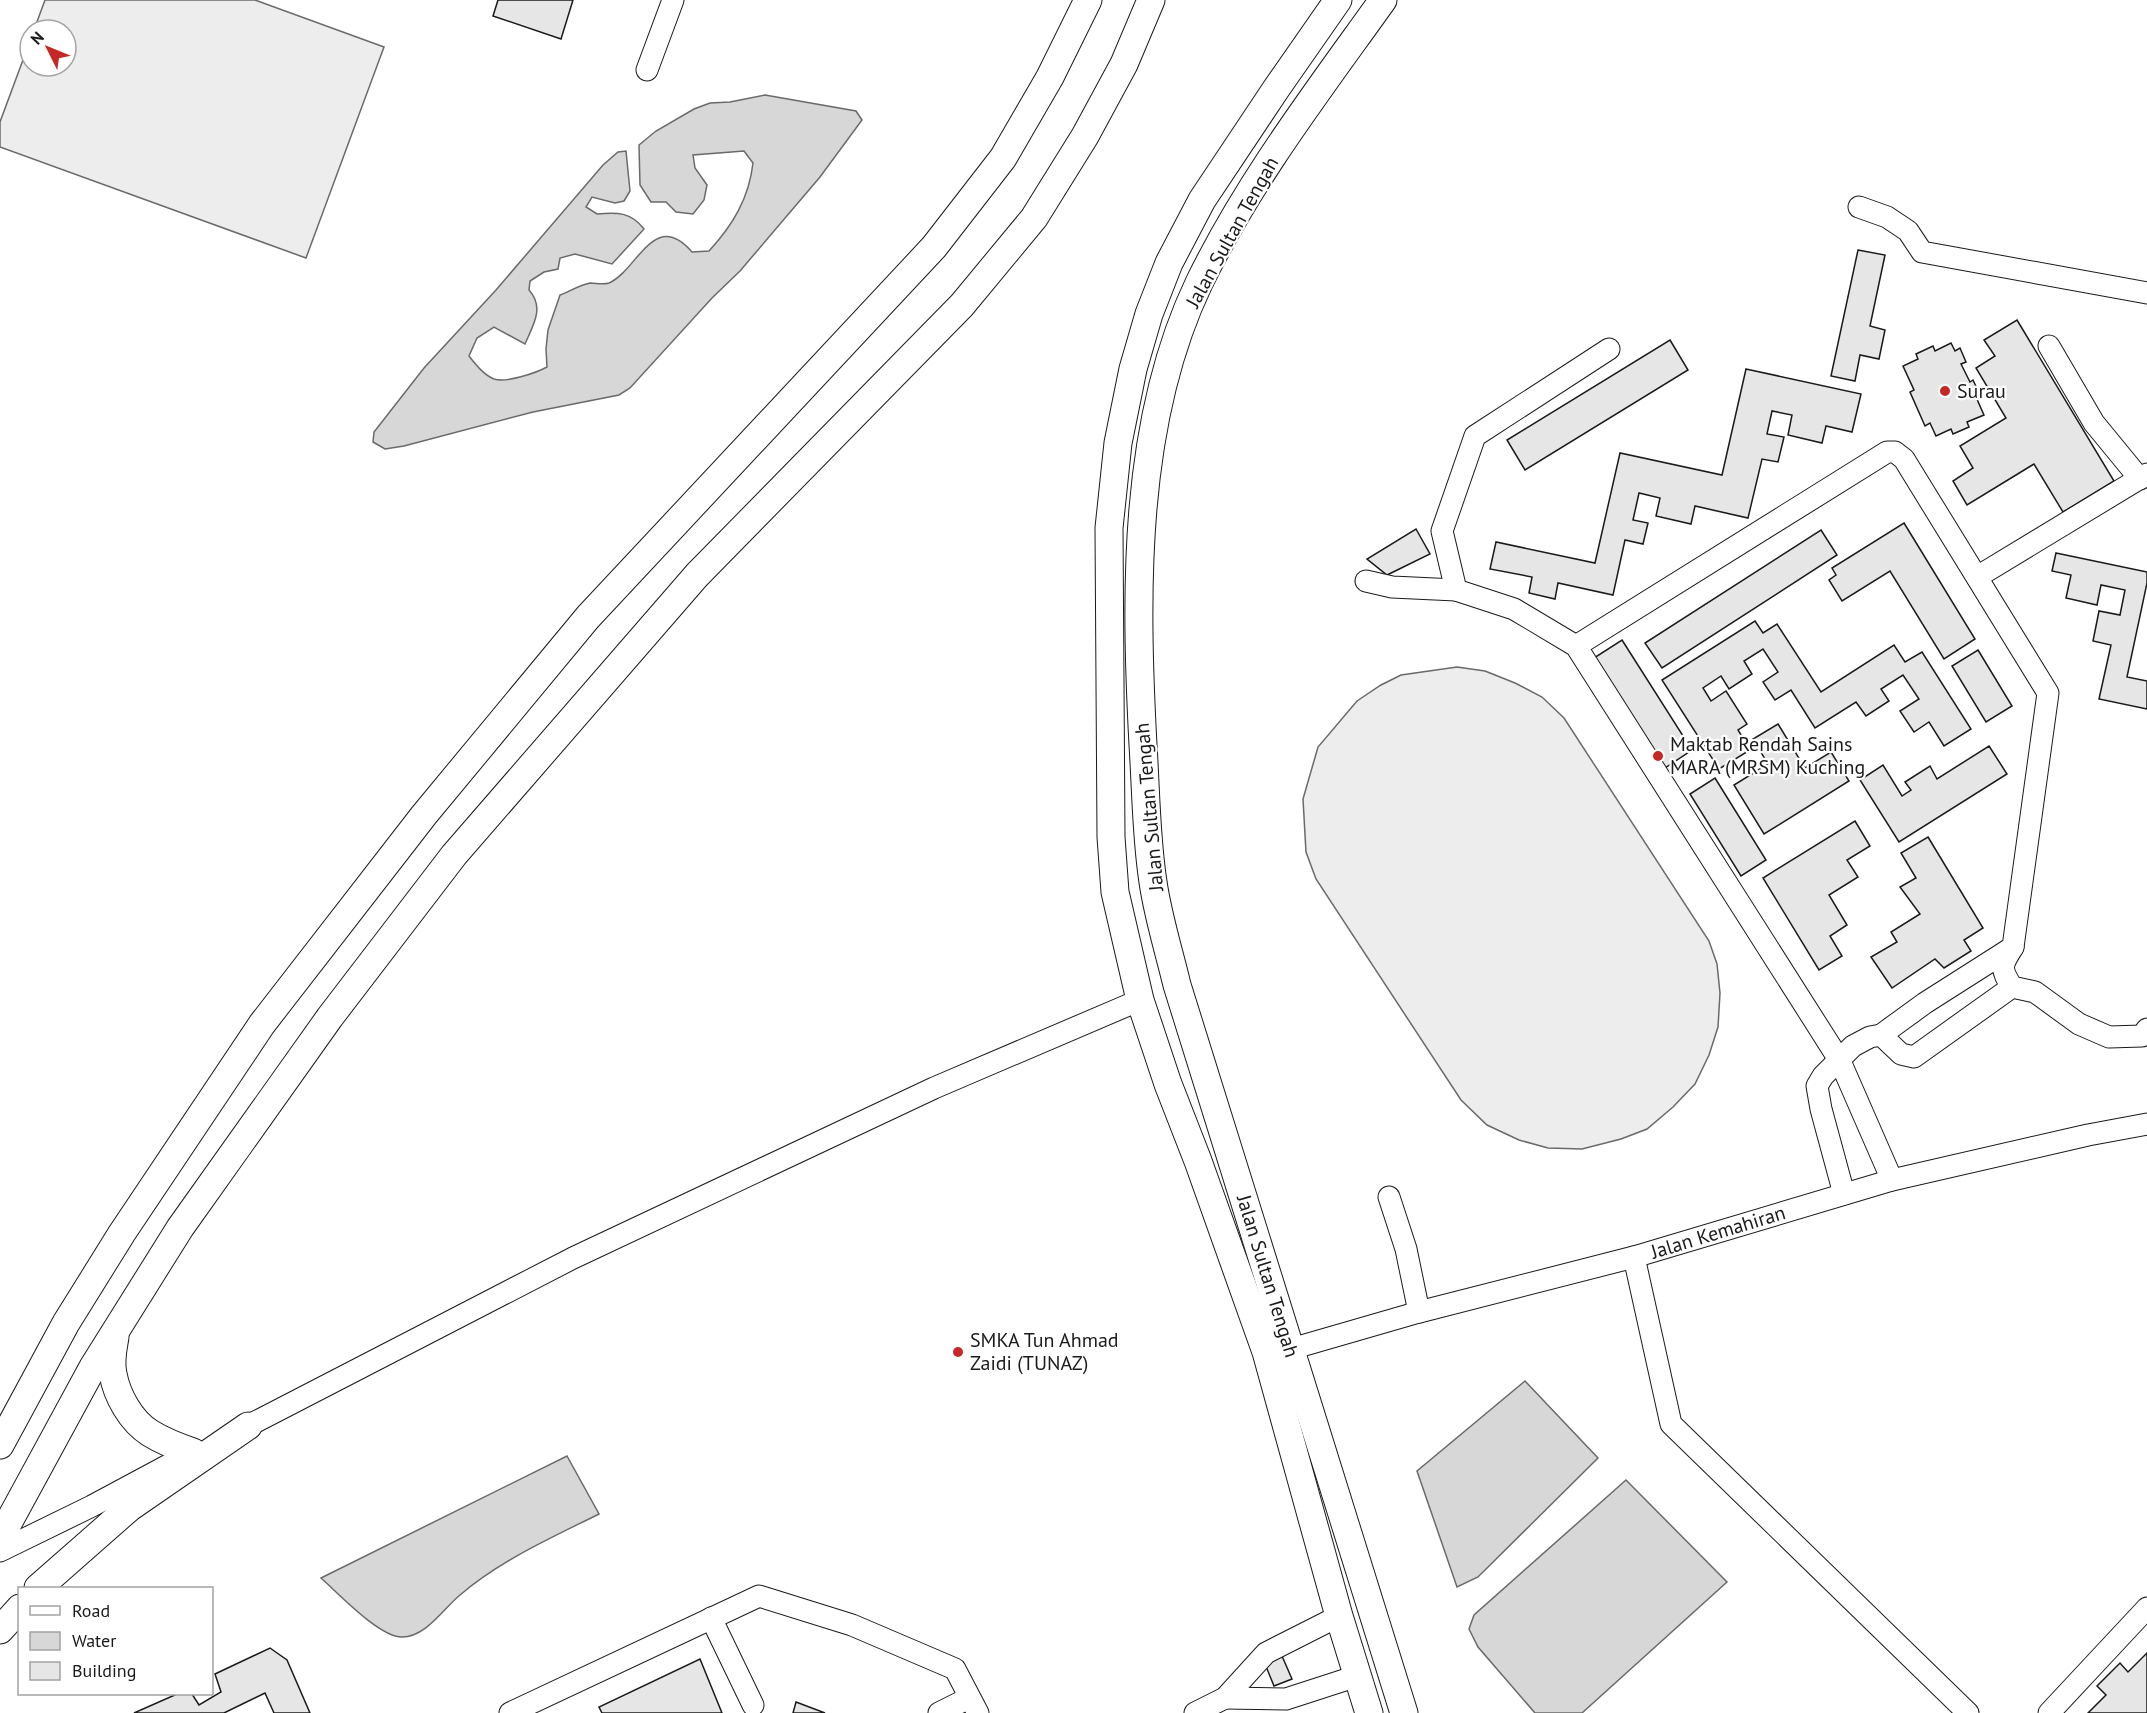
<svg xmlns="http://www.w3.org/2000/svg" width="2147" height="1713" font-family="'PT Sans',sans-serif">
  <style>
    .built { fill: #ededed; stroke: #6a6a6a; stroke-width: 1.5 }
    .water { fill: #d7d7d7; stroke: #6a6a6a; stroke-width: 1.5 }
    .building { fill: #e6e6e6; stroke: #1a1a1a; stroke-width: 1.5 }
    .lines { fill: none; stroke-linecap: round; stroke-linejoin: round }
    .minor-casing { stroke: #1a1a1a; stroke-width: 23 }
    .major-casing { stroke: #1a1a1a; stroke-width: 29 }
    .minor { stroke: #fff; stroke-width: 21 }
    .major { stroke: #fff; stroke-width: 27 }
    .poi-dot { fill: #c62828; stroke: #fff; stroke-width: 2 }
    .labels { text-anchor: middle; stroke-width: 4.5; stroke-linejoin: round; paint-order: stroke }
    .street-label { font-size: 20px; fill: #1a1a1a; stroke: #fff }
    .poi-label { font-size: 20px; fill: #1a1a1a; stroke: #fff; text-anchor: start }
  </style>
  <rect width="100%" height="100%" fill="#fff"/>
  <g class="built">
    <polygon points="45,0 255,0 384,47 306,258 0,147 0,122 30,41 30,66 66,66 66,30 34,30"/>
    <polygon points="1457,667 1485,671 1515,683 1542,697 1564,718 1709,941 1717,964 1720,993 1718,1027 1709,1055 1695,1084 1673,1107 1647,1129 1621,1139 1582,1149 1548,1148 1519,1140 1487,1125 1461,1100 1316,879 1306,852 1303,799 1318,747 1357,701 1381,685 1401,675"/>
  </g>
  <g class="water">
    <path d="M 765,95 L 856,111 L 862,120 L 820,177 L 740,271 L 712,298 L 630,388 L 619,395 L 533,412 L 404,446 L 385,449 L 373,442 L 374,432 L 424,368 L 496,290 L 603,165 L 618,152 L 626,151 L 630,191 L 624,201 L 615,203 L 592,197 L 586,207 L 597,214 C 617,212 631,212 644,229 L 612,264 L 575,254 L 560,258 L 558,269 L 544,272 L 530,281 L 529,290 C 545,308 533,325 525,344 L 494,327 L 477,338 L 469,356 C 476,365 484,375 494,379 C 506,383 536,373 547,367 L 546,349 L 548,330 L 560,295 C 570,291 580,285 590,283 C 596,283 603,285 609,283 C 638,270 654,208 692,252 L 709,251 C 733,225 749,198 753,163 L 744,151 L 693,155 L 695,168 L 707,185 L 704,200 L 693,214 L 676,212 L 666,202 L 651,202 L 640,185 L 639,145 L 656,131 L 694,109 L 710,103 L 730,102 Z"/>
    <polygon points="1525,1381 1598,1458 1478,1577 1457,1587 1417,1471"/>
    <path d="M 567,1456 L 599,1514 C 551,1538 501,1560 460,1595 C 443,1609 426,1637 402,1637 C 379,1637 338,1593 321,1578 Z"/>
    <polygon points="1626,1480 1727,1582 1582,1713 1535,1713 1478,1647 1469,1629 1474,1615"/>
  </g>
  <g class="building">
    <polygon points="498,0 573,0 561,39 493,16"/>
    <polygon points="1858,250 1885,255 1870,326 1885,330 1879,359 1860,355 1855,381 1831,376"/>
    <polygon points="2017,320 2114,481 2063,512 2034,464 1967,505 1953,481 1973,468 1960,446 2006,418 1976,368 1995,356 1984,340"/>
    <polygon points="1670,340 1688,370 1525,470 1507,440"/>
    <polygon points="1951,343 1955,351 1960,348 1966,362 1961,364 1970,382 1973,380 1980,395 1976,397 1984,415 1967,422 1969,427 1953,434 1951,429 1936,436 1930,423 1925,426 1910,392 1914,390 1903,366 1918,359 1916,354 1933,346 1935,351"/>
    <polygon points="1746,369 1861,394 1852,432 1826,426 1822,443 1788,435 1792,415 1772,411 1767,434 1784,437 1778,462 1762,459 1748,518 1695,506 1691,524 1656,516 1660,498 1639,493 1633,520 1648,523 1643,544 1625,540 1613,595 1558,583 1555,599 1529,593 1532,577 1490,569 1496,542 1595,563 1620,453 1722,475"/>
    <polygon points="1904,523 1975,639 1944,659 1890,571 1842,601 1829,580 1836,575 1832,568"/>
    <polygon points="1416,529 1430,554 1387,575 1367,559"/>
    <polygon points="1821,530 1837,555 1662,668 1645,643"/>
    <polygon points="2056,553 2147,572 2147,583 2127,677 2147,681 2147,709 2099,699 2111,645 2093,641 2099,611 2120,615 2125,590 2101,585 2097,605 2066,598 2071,575 2052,571"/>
    <polygon points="1755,621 1763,633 1777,624 1821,692 1894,645 1905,662 1922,652 1971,729 1944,746 1929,722 1914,732 1900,711 1919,699 1903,675 1881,689 1889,701 1866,716 1856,702 1815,728 1791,690 1775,700 1763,682 1778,672 1763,649 1744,661 1752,674 1729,689 1721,676 1703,688 1711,701 1726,691 1747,724 1738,730 1750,750 1719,769 1662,680"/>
    <polygon points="1622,640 1692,750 1665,768 1594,658"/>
    <polygon points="1978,650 2012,706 1986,722 1952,666"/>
    <polygon points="1778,724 1805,768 1831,752 1849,781 1764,834 1734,785 1768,764 1753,739"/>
    <polygon points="1989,746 2007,774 1899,842 1860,780 1883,765 1902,796 1911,790 1905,782 1930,766 1937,779"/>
    <polygon points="1715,778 1766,860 1741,876 1690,794"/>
    <polygon points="1855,821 1870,846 1847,860 1858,877 1829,895 1847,925 1830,936 1842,956 1819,970 1763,878"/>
    <polygon points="1928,837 1983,928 1964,940 1971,951 1944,968 1935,959 1892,988 1871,957 1897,942 1891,932 1920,914 1900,887 1916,878 1901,853"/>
    <polygon points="270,1648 287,1660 310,1713 274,1713 265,1693 224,1713 134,1713 177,1694 192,1694 199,1705 221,1692 215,1674"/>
    <polygon points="2147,1653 2147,1713 2088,1713 2106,1695 2097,1686 2120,1663 2128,1672"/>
    <polygon points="1282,1656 1292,1679 1274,1686 1265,1664"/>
    <polygon points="700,1659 722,1713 602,1713 599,1707"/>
    <polygon points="796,1702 825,1713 793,1713"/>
  </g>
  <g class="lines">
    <g class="minor-casing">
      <g id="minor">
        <polyline points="647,70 673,0"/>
        <polyline points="1859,207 1887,217 1908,231 1922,252 2147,293"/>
        <polyline points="2049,346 2094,423 2140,479"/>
        <polyline points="1609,349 1475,436 1442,531 1456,590 1514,609 1576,646 1840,1061 1892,1180"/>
        <polyline points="1977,577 2147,474"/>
        <polyline points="1366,581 1392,587 1456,590"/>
        <polyline points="1576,646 1887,452 1895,452 1904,459 2048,693 2013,947 1925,1003 1881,1035 1870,1037 1853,1046 1823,1076 1817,1086 1821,1109 1844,1194"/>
        <path d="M 2013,947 C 2001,966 2000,968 2012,987 L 2035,992 L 2079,1024 L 2109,1037 L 2142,1036 L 2147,1029"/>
        <polyline points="1881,1035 1901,1054 1914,1057 2012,987"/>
        <polyline points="1389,1197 1406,1249 1419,1312"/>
        <polyline points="1634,1257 1671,1424 1968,1713"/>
        <polyline points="1291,1349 1419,1312 1634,1257 1892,1180 2088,1135 2147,1124"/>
        <polyline points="236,1432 573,1258 934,1088 1140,1000"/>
        <polyline points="0,1551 92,1506 189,1454"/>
        <polyline points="711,1618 753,1705"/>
        <polyline points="1225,1698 1286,1699 1357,1676"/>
        <polyline points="510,1713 759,1596 852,1625 955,1669 978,1713"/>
        <polyline points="939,1713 969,1698"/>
        <polyline points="1195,1713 1225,1698 1266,1653 1339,1616"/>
        <polyline points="2049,1713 2147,1608"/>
      </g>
    </g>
    <g class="major-casing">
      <g id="major">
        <polyline points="1338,0 1276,89 1202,200 1169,263 1149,314 1133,369 1118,443 1109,528 1111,837 1115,892 1140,1000 1168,1084 1198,1161 1266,1352 1339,1616 1369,1713"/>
        <path d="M 1383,0 C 1318,91 1248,182 1199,283 C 1132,423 1135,594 1143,745 C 1146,791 1146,837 1153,882 C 1158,917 1169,951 1177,985 L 1404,1713"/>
        <path d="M 115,1337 C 113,1349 110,1361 113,1374 C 117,1396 131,1421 150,1433 C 163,1441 178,1447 193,1452"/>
        <polyline points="0,1445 66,1323 122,1233 262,1024 424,815 588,617 934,247 1003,158 1050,77 1088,0"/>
        <polyline points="0,1538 93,1367 180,1228 330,1017 454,855 697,575 962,305 1034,218 1085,136 1124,64 1151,0"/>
        <polyline points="38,1588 129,1508 248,1426"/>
        <polyline points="0,1630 20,1608"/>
      </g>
    </g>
    <use href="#minor" class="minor"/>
    <use href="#major" class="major"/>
  </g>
  <g class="poi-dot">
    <circle cx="1945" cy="391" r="6"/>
    <circle cx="1658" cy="756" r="6"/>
    <circle cx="958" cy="1352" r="6"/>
  </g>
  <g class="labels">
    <g class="street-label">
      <text transform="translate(1232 232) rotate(-61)" y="7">Jalan Sultan Tengah</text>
      <text transform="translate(1149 807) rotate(-95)" y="7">Jalan Sultan Tengah</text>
      <text transform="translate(1718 1232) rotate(-17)" y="7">Jalan Kemahiran</text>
      <text transform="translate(1268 1276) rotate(73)" y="7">Jalan Sultan Tengah</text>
    </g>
    <g class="poi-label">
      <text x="1957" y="398">Surau</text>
      <text x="1670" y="751">Maktab Rendah Sains<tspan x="1670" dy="23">MARA (MRSM) Kuching</tspan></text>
      <text x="970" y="1347">SMKA Tun Ahmad<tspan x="970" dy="23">Zaidi (TUNAZ)</tspan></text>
    </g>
  </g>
  <rect x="18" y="1587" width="195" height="108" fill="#ffffff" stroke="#a3a3a3" stroke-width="1.5"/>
  <rect x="30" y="1606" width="30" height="9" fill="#ffffff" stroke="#a3a3a3" stroke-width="1.5"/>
  <text x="72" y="1617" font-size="18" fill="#1a1a1a">Road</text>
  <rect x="30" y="1632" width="30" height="18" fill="#d7d7d7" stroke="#a3a3a3" stroke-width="1.5"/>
  <text x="72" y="1647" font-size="18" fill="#1a1a1a">Water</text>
  <rect x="30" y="1662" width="30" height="18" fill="#e6e6e6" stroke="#a3a3a3" stroke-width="1.5"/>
  <text x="72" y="1677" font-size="18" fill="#1a1a1a">Building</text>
  <g transform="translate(48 48) rotate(313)"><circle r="28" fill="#ffffff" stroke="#a3a3a3" stroke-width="1.5"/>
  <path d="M0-4.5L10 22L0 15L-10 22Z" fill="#c62828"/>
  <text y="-9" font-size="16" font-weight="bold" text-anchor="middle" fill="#1a1a1a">N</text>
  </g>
</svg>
